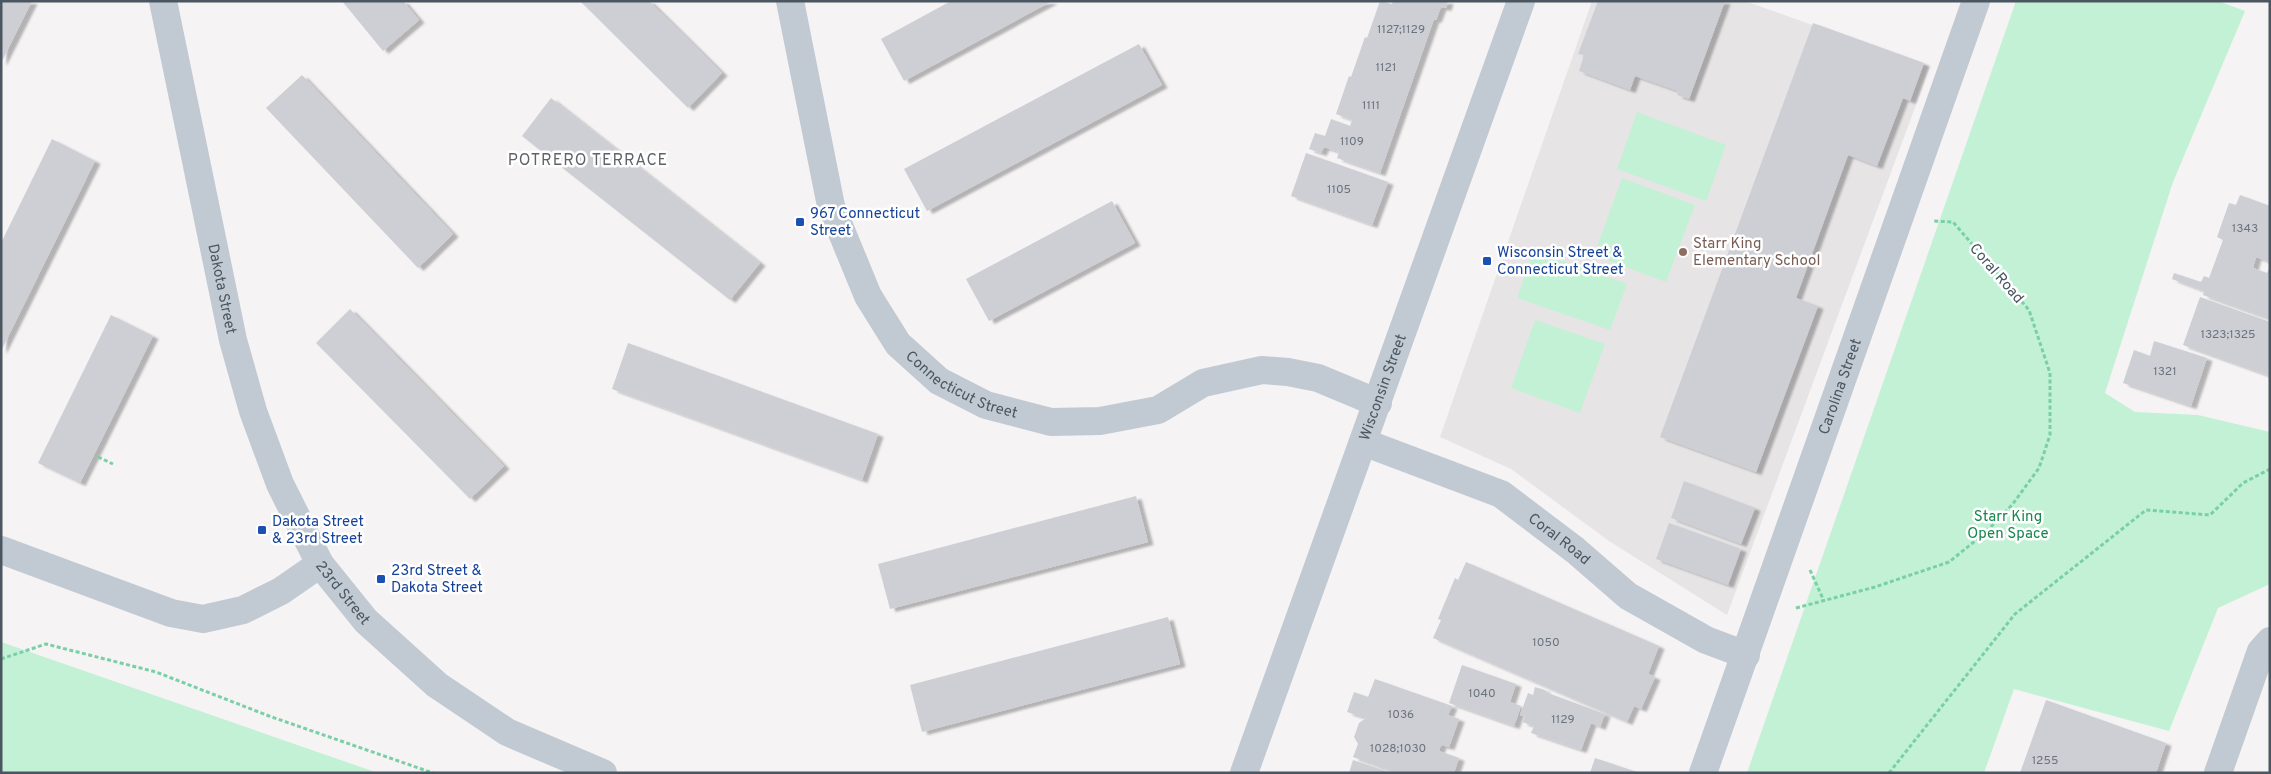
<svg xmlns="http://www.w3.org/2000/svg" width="2271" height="774" font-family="Overpass,sans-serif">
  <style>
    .education { fill: #e6e4e5 }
    .green { fill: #c3f1d5 }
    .building { fill: #cdcfd5; filter: url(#shadow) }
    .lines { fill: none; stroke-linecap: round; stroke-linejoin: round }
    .path { stroke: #7ad0a6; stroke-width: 3; stroke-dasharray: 4 2.5; stroke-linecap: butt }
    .minor { stroke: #c1cad2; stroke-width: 28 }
    .transit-dot { fill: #1a4fb4; stroke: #fff; stroke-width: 2 }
    .education-dot { fill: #8d6e63; stroke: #fff; stroke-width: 2 }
    .labels { text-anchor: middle; stroke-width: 5; stroke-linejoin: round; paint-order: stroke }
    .number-label { font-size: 12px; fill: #6b747e }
    .transit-label { font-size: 15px; fill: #164399; stroke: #fff; text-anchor: start }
    .education-label { font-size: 15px; fill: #785e54; stroke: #fff; text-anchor: start }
    .street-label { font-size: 15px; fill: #4a5661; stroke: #fff }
    .park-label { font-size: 15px; fill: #17864f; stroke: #fff }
    .neighbourhood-label { font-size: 16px; letter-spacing: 1px; fill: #5f6368; stroke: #fff }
  </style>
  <defs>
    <filter id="shadow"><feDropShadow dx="5.5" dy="3" stdDeviation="1" flood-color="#0004"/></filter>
  </defs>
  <rect width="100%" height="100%" fill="#f5f3f3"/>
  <polygon class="education" points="1592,1 1745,1 1930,67 1727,615 1609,541 1511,469 1440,437"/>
  <g class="green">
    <polygon points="2016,1 2218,1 2245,11 2173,182 2105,393 2135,412 2198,415 2270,432 2270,584 2218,608 2169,731 2014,689 1984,773 1747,773"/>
    <polygon points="1637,112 1726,145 1706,201 1617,169"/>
    <polygon points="1622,178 1695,205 1666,282 1594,255"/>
    <polygon points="1534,251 1627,284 1610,330 1517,298"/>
    <polygon points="1535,320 1605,344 1580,413 1511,388"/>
    <polygon points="1,642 378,773 1,773"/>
  </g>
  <g class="building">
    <polygon points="1,1 32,1 1,63"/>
    <polygon points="342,1 403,1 419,20 383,51"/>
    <polygon points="580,1 649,1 722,73 688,108"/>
    <polygon points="951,1 1052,1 904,81 881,39"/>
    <polygon points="1380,1 1392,4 1393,1 1448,1 1446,8 1441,7 1436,20 1434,19 1380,173 1337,158 1339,152 1324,147 1321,153 1309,149 1315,133 1325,136 1331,119 1350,126 1352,120 1336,114 1349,76 1351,77 1365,37 1367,38"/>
    <polygon points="1598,1 1725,1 1689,99 1677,95 1678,91 1635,76 1630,90 1579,71 1584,55 1578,54"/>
    <polygon points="1813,23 1924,63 1910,101 1903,98 1877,166 1848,155 1796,298 1818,306 1756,472 1660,437"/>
    <polygon points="1139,44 1162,85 927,211 904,169"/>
    <polygon points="302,75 453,234 418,268 266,108"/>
    <polygon points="551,98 760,263 730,300 522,136"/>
    <polygon points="52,139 95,161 1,351 1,243"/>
    <polygon points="1306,153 1388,182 1372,225 1291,196"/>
    <polygon points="2240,195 2270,206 2270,262 2256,257 2253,268 2267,273 2270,266 2270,319 2203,295 2204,291 2172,279 2174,273 2201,282 2204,276 2209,278 2223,240 2217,237 2229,203 2236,205"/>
    <polygon points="1112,201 1135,243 989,321 966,279"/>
    <polygon points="2200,297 2270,322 2270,376 2183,345"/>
    <polygon points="350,309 504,466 470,499 316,343"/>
    <polygon points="111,315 153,336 80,483 38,463"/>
    <polygon points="2154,341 2207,358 2191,406 2123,383 2134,350 2150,356"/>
    <polygon points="628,343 878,434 862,480 612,389"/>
    <polygon points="1684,481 1755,508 1741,544 1671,518"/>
    <polygon points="1136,496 1148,542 890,609 878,564"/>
    <polygon points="1669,523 1741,549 1728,585 1656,559"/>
    <polygon points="1466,562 1659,646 1648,674 1655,677 1641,709 1634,706 1627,722 1433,638 1441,620 1438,619 1455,578 1458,580"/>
    <polygon points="1168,617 1180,664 922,732 910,685"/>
    <polygon points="1462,665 1516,684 1510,702 1521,706 1514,726 1449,703"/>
    <polygon points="1375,679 1452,706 1448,715 1459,719 1449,747 1441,745 1439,751 1459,758 1454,773 1398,773 1353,757 1358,744 1354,737 1359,723 1366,718 1347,712 1354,692 1368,697"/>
    <polygon points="1535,687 1545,690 1545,692 1605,714 1600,727 1591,723 1581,750 1531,733 1534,726 1522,722 1525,716 1520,715 1528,693 1533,695"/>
    <polygon points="2046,700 2166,743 2156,773 2020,773"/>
    <polygon points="1595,758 1637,772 1637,773 1590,773"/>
    <polygon points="1353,760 1389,772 1389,773 1349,773"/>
  </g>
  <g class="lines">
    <g class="path">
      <polyline points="98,457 113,464"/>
      <polyline points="1810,570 1824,601"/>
      <polyline points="1796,608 1875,587 1949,562 1985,533 2012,505 2039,468 2050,435 2050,373 2029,310 1953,222 1932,221"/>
      <polyline points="1,659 46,644 156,672 269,716 433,773"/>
      <polyline points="1889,773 2015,614 2146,510 2210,515 2243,483 2270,469"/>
    </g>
    <g class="minor">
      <path id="s1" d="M 163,1 L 233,340 L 253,411 L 280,484 L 320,564 L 366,621 L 437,685 L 507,732 L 603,773"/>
      <path id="s2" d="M 790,1 L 831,206 L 868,296 L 898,344 L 939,381 L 986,405 L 1051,422 L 1100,421 L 1158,410 L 1203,383 L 1262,370 L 1288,372 L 1318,378 L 1378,403"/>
      <path id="s3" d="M 1363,442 L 1501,494 L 1575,550 L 1628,596 L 1706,640 L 1746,655"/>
      <polyline points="1,550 171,613 203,619 243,610 281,591 320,564"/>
      <path id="s4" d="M 1244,773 L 1521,1"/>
      <path id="s5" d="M 1703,773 L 1976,1"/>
      <polyline points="2218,773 2261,651 2270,641"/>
    </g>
  </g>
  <g class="transit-dot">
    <rect x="795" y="217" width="10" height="10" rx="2.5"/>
    <rect x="1482" y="256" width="10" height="10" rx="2.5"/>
    <rect x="257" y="525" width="10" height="10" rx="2.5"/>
    <rect x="376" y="574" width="10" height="10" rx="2.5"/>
  </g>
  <circle class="education-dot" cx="1683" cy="252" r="5"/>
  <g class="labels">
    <g class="number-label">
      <text x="1401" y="33">1127;1129</text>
      <text x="1386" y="71">1121</text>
      <text x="1371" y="109">1111</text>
      <text x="1352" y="145">1109</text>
      <text x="1339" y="193">1105</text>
      <text x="2245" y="232">1343</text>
      <text x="2228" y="338">1323;1325</text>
      <text x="2165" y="375">1321</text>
      <text x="1546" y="646">1050</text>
      <text x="1482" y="697">1040</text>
      <text x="1401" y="718">1036</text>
      <text x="1563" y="723">1129</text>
      <text x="1398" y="752">1028;1030</text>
      <text x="2045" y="764">1255</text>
    </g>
    <g class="transit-label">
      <text x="810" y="218">967 Connecticut<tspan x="810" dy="17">Street</tspan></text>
      <text x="1497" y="257">Wisconsin Street &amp;<tspan x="1497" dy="17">Connecticut Street</tspan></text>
      <text x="272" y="526">Dakota Street<tspan x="272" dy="17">&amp; 23rd Street</tspan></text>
      <text x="391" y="575">23rd Street &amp;<tspan x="391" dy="17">Dakota Street</tspan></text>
    </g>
    <g class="education-label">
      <text x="1693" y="248">Starr King<tspan x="1693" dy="17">Elementary School</tspan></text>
    </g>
    <g class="street-label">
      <text transform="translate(1997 273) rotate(49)" y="5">Coral Road</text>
      <text dy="5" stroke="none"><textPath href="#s1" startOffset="294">Dakota Street</textPath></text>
      <text dy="5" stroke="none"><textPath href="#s2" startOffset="440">Connecticut Street</textPath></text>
      <text dy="5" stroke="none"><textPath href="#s4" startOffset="410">Wisconsin Street</textPath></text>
      <text dy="5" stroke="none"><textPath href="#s5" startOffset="410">Carolina Street</textPath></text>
      <text dy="5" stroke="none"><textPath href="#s3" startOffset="221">Coral Road</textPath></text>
      <text dy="5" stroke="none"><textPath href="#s1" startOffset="624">23rd Street</textPath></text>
    </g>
    <g class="park-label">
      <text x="2008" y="521">Starr King<tspan x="2008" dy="17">Open Space</tspan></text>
    </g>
    <g class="neighbourhood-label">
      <text x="588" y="165">POTRERO TERRACE</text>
    </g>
  </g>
  <rect width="2271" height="774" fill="none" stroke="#4a5661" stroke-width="5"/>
</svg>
